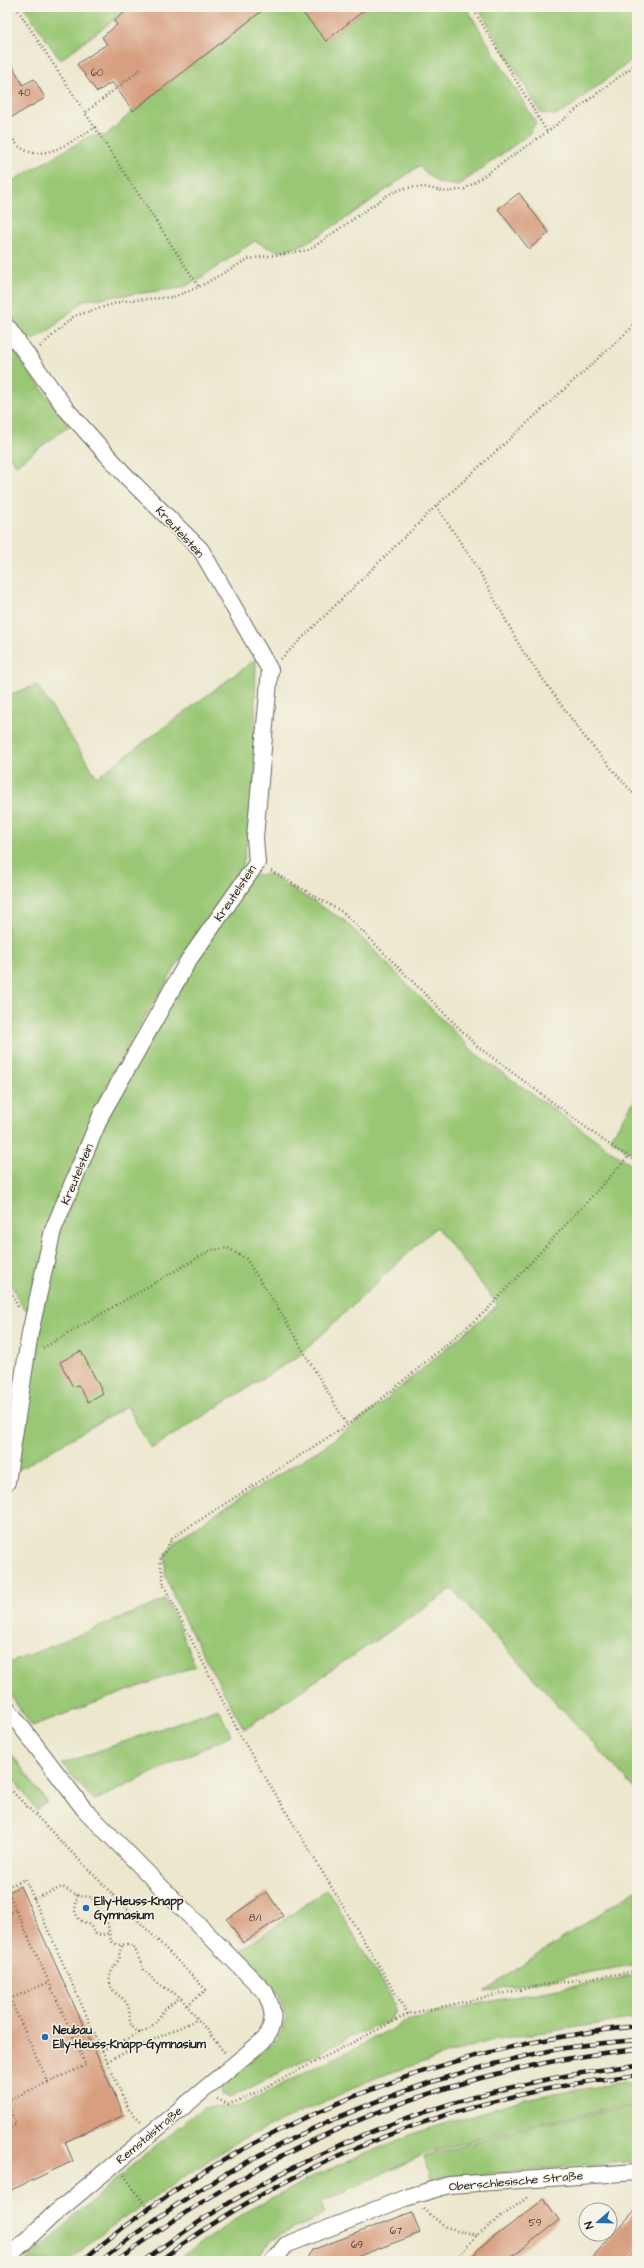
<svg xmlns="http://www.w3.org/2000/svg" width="644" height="2268" font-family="'Architects Daughter',sans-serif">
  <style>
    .green { fill: #9ac775; stroke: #5b7248 }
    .building { fill: #d79f80 }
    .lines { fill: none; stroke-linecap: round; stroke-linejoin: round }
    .minor-casing { stroke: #65635a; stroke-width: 18 }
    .path { stroke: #65635a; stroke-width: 2.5; stroke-dasharray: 1 3; stroke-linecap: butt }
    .minor { stroke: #fff; stroke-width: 16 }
    .rail-casing { stroke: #1c1c1c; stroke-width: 4.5 }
    .rail { stroke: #f7f3e8; stroke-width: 3; stroke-dasharray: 9; stroke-linecap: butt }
    .poi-dot { fill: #1f6fb2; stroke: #f7f3e8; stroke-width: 1.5 }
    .labels { text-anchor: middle; stroke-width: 3; stroke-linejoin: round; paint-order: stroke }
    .number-label { font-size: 10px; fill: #4b3d35 }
    .street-label { font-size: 12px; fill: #1c1c1c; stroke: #f7f3e8 }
    .poi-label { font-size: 12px; font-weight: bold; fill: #1c1c1c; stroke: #f7f3e8; text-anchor: start }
  </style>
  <rect width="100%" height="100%" fill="#f7f3e8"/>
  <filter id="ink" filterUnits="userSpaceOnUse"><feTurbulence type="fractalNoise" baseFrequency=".025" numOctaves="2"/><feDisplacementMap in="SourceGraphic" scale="8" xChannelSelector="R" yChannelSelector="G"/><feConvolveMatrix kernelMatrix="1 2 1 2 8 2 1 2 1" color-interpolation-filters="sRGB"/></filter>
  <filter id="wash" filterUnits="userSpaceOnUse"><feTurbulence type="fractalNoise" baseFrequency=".012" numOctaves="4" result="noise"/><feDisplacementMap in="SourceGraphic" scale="16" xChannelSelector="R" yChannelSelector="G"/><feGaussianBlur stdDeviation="0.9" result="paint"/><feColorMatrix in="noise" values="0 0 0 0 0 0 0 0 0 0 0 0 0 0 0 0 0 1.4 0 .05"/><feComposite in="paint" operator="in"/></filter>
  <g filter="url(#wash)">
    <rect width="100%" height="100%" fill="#ece7cd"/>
    <g class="green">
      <polygon points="24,7 131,7 60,60"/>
      <path d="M 267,7 L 298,7 L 326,41 L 368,7 L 466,7 L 536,123 L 528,135 L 458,186 L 438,183 L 419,166 C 396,182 303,254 281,251 C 273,251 262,244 255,241 L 199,279 L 182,288 L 84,300 L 51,329 L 35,339 L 26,339 L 7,317 L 7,184 L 90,136 L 105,136 L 133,111 Z"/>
      <polygon points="478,7 637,7 637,56 565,111 555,115 541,113"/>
      <polygon points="7,341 69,426 16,465 7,454"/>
      <polygon points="256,659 255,705 257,752 251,813 241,877 190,944 140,1025 102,1095 74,1161 27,1311 19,1301 7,1275 7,695 37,685 97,777"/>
      <polygon points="268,874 345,921 476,1054 637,1169 637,1650 632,1654 637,1660 637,1791 452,1589 244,1729 179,1610 165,1574 166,1556 175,1541 216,1513 325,1446 378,1406 498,1305 436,1227 300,1355 151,1449 127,1406 13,1473 38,1308 64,1219 92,1143 199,952 249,876"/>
      <polygon points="637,1096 637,1156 610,1139"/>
      <polygon points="165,1600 176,1619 195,1666 32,1726 7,1691 7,1664"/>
      <polygon points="218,1708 231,1735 94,1801 62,1764"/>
      <polygon points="7,1748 47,1802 36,1810 7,1770"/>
      <polygon points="327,1889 395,2005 395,2015 387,2022 346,2039 232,2097 222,2095 221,2085 279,2038 286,2018 279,1994 237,1953"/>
      <polygon points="637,1889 637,1964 484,1991"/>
      <polygon points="637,1975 637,2018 492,2040 380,2076 236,2142 93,2239 70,2261 25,2261 123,2173 203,2107 240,2106 411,2019 486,2002"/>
      <polygon points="637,2080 637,2104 529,2125 425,2154 320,2203 324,2214 272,2239 257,2261 175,2261 246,2212 318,2174 415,2133 524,2099"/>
      <polygon points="637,2106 637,2161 430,2179 424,2157 533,2126"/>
    </g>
    <g id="blocks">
      <g class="building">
        <polygon points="131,7 267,7 133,111 112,82 97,92 77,64 107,44 102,37 117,25 114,21"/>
        <polygon points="298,7 368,7 326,41"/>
        <polygon points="7,56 23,85 34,79 45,98 7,120"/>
        <polygon points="519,193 549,233 529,249 498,209"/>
        <polygon points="81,1351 103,1393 88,1402 78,1385 73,1387 60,1362"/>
        <polygon points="20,1886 124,2115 65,2142 73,2161 7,2192 7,1893"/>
        <polygon points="267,1892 283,1916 243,1943 227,1919"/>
        <polygon points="544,2199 559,2220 507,2261 467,2261 480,2248"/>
        <polygon points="637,2208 637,2250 627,2261 589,2261"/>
        <polygon points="412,2212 420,2233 346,2261 305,2261 312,2250"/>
      </g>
    </g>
  </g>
  <g filter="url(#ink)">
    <use href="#blocks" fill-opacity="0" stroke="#65635a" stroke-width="1"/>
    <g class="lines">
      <g class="minor-casing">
        <g id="minor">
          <polyline points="7,327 66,409 126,476 201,550 270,670 255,837 257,863 188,961 102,1113 53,1230 30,1333 7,1482"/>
          <path d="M 7,1708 L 84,1809 L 265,1992 C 274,2010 276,2021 265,2039 L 53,2215 L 7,2258"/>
          <polyline points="273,2261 286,2245 405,2198 449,2185 637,2172"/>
        </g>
      </g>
      <g class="path">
        <polyline points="16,7 199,287"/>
        <polyline points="472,7 547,132"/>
        <polyline points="86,112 142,68"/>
        <path d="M 7,130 C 11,135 15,144 20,147 C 42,165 77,138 96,127"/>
        <polyline points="40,347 74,316 123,301 173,297 199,287 248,259 309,250 389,194 405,188 424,187 447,192 465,189 547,132 637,63"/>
        <polyline points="436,506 476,565 522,650 583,735 637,798"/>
        <polyline points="281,659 436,506 637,323"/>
        <polyline points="271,871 344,913 477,1046 607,1143 637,1162"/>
        <polyline points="7,1284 19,1309"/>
        <polyline points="43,1348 211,1250 228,1248 246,1259 278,1308 347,1425"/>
        <polyline points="7,1786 206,1990 187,2005"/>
        <polyline points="7,1887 25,1879 129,2110 141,2121"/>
        <polyline points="7,1889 16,1910 7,1914"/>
        <polyline points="77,1895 75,1912 79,1920 90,1925 96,1934 102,1935 109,1933"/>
        <polyline points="34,1899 62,1887 77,1895 91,1897 107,1921 111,1941 117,1945 129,1944 134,1947 144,1970 156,1982 180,1997 225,2053"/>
        <path d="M 122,1946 L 119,1953 L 120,1957 C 116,1966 108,1972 110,1982 C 111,1994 122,1995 127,2004 C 133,2015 124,2024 140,2033"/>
        <polyline points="408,2014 241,1737 164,1586 160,1560 172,1538 347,1425 383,1398 487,1310 628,1157"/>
        <polyline points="102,2050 148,2029 155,2023 164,2010 180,1997"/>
        <polyline points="107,2061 198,2019"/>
        <polyline points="48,2082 86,2065 49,1982"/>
        <polyline points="217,2099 228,2104 239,2101 408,2014 542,1985 637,1971"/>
        <polyline points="7,2101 48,2082 10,1999 49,1982 16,1910"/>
        <polyline points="7,2104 16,2125 7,2129"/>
        <polyline points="124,2175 148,2209"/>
        <polyline points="423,2209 446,2227 477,2235"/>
        <polyline points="454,2261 477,2235 529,2196"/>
      </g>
      <use href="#minor" class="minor"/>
      <g class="rail-casing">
        <g id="rail">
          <path d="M 82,2261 C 238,2127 434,2048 637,2026"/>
          <path d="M 101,2261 C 204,2176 326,2114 454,2075 C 490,2065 528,2054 565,2048 C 589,2044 613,2042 637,2040"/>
          <path d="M 117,2261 C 271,2144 443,2069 637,2049"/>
          <path d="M 143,2261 C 292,2150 452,2087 637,2065"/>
          <path d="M 159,2261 C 299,2157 464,2094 637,2075"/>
        </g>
      </g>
      <use href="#rail" class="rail"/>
    </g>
  </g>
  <g class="poi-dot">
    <circle cx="86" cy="1908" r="4"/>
    <circle cx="45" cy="2037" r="4"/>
  </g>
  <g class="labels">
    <g class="number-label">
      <text x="97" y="76">60</text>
      <text x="24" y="96">40</text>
      <text x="255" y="1921">8/1</text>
      <text x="535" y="2226">59</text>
      <text x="396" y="2234">67</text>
      <text x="357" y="2248">69</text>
    </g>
    <g class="street-label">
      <text transform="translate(180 532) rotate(47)" y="4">Kreutelstein</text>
      <text transform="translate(235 893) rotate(-56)" y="4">Kreutelstein</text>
      <text transform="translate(77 1174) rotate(-67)" y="4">Kreutelstein</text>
      <text transform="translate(149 2135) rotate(-40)" y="4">Remstalstraße</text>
      <text transform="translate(516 2181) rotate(-5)" y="4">Oberschlesische Straße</text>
    </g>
    <g class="poi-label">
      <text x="94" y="1905">Elly-Heuss-Knapp<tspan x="94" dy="14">Gymnasium</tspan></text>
      <text x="53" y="2034">Neubau<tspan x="53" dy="14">Elly-Heuss-Knapp-Gymnasium</tspan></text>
    </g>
  </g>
  <rect width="644" height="2268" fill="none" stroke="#f7f3e8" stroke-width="24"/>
  <g transform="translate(598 2222) rotate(250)"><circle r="19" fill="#f7f3e8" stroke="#9f9d96"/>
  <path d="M0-3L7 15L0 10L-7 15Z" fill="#1f6fb2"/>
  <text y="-6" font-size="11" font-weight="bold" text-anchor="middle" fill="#1c1c1c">N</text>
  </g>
</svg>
